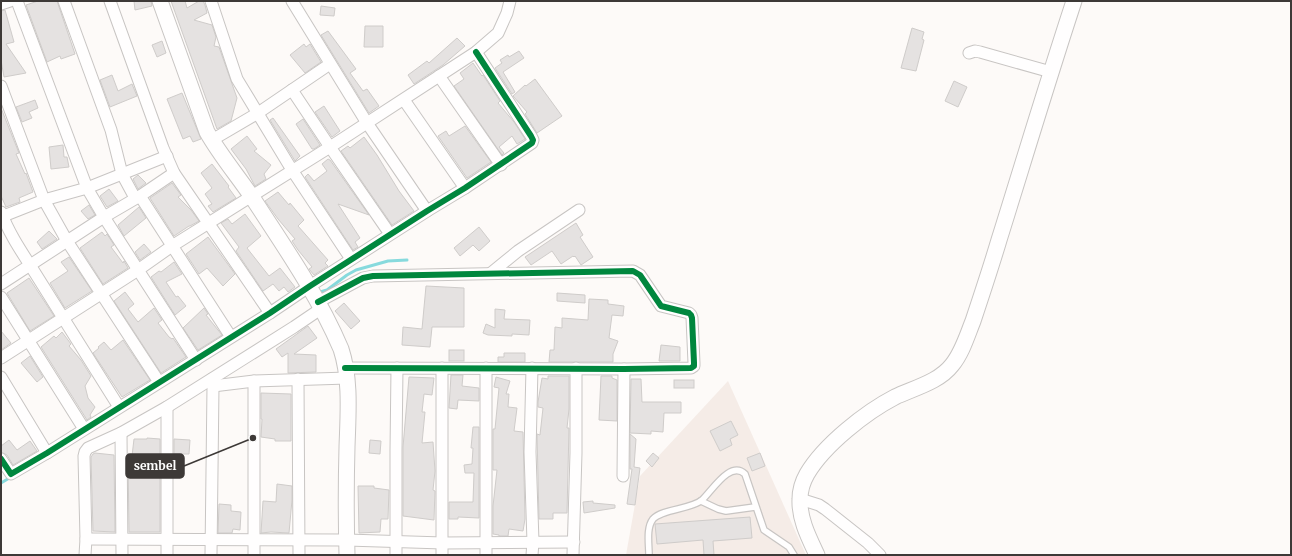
<svg xmlns="http://www.w3.org/2000/svg" width="1292" height="556" font-family="Merriweather,serif">
  <style>
    .built { fill: #f5ece7 }
    .lines { fill: none; stroke-linecap: round; stroke-linejoin: round }
    .stream { stroke: #87dadd; stroke-width: 3 }
    .building { fill: #e5e2e1; stroke: #cfccca }
    .lane-casing { stroke: #c8c5c3; stroke-width: 8 }
    .street-casing { stroke: #c8c5c3; stroke-width: 13 }
    .secondary-casing { stroke: #c8c5c3; stroke-width: 17 }
    .lane { stroke: #fffefe; stroke-width: 5.5 }
    .street { stroke: #fffefe; stroke-width: 11 }
    .secondary { stroke: #fffefe; stroke-width: 15 }
    .cycleway-casing { stroke: #fff; stroke-width: 8 }
    .cycleway { stroke: #00873e; stroke-width: 6 }
    .leader { fill: none; stroke: #3d3937; stroke-width: 1.5 }
    .callout-dot { fill: #3d3937; stroke: #fff; stroke-width: 1.5 }
    .callout { fill: #3d3937; stroke: #3d3937; stroke-width: 1.5 }
    .callout-label { font-size: 12px; text-anchor: middle; font-weight: bold; fill: #fff }
  </style>
  <rect width="100%" height="100%" fill="#fdfaf8"/>
  <polygon class="built" points="728,381 806,555 626,555 640,476"/>
  <g class="lines">
    <g class="stream">
      <polyline points="320,292 327,290 347,275 356,270 388,261 407,260"/>
      <polyline points="1,483 11,477"/>
    </g>
  </g>
  <g class="building">
    <polygon points="38,1 57,1 75,54 61,59 60,56 47,62 26,5"/>
    <polygon points="134,1 151,1 152,6 135,10"/>
    <polygon points="171,1 185,1 187,8 199,1 203,1 205,5 207,13 194,20 212,25 216,37 214,46 219,47 237,98 231,121 217,129"/>
    <polygon points="321,6 335,8 334,16 320,15"/>
    <polygon points="5,10 14,42 6,44 26,73 4,77 1,60 1,11"/>
    <polygon points="365,26 383,26 383,47 364,47"/>
    <polygon points="912,28 924,32 922,39 924,40 916,71 901,68"/>
    <polygon points="328,31 356,69 350,73 363,91 367,89 379,106 369,113 321,35"/>
    <polygon points="457,38 465,46 443,65 414,84 408,75 427,61 429,63"/>
    <polygon points="162,41 166,53 157,57 152,45"/>
    <polygon points="304,44 306,47 310,44 321,62 305,73 290,55"/>
    <polygon points="519,51 524,58 503,72 515,92 512,94 495,68 502,63 500,60 508,55 509,57"/>
    <polygon points="473,63 482,76 483,75 500,101 498,103 514,122 525,139 517,144 512,136 499,147 504,153 502,155 454,86 464,79 460,73"/>
    <polygon points="112,75 118,91 132,84 137,96 110,107 100,80"/>
    <polygon points="535,79 562,116 537,133 525,114 527,112 513,96 525,85 526,86"/>
    <polygon points="954,81 967,87 958,107 945,101"/>
    <polygon points="182,93 201,139 193,142 190,136 183,139 167,99"/>
    <polygon points="35,100 38,108 29,112 32,118 22,122 16,107"/>
    <polygon points="324,106 340,131 332,137 315,112"/>
    <polygon points="1,108 19,153 16,154 25,174 26,173 33,192 19,198 20,202 6,207 1,196"/>
    <polygon points="273,118 300,156 295,161 270,120"/>
    <polygon points="303,119 320,145 314,149 312,149 296,124"/>
    <polygon points="465,126 491,162 467,178 438,136 446,131 449,136"/>
    <polygon points="247,136 257,149 254,151 271,165 264,174 266,179 255,186 246,169 231,149"/>
    <polygon points="364,137 377,155 399,191 414,211 392,225 341,151 348,146 350,148"/>
    <polygon points="63,145 64,157 67,157 69,167 51,169 49,147"/>
    <polygon points="328,159 330,160 369,215 338,204 360,238 355,242 358,247 353,250 305,177 308,174 314,181 327,171 322,164"/>
    <polygon points="212,164 229,186 228,187 236,198 213,212 208,206 212,204 205,194 212,188 201,173"/>
    <polygon points="138,175 146,183 138,189 133,179"/>
    <polygon points="172,183 181,195 178,197 191,210 199,221 190,226 189,226 174,236 150,198"/>
    <polygon points="109,189 118,201 107,207 100,196"/>
    <polygon points="278,192 289,205 290,203 304,220 298,226 328,260 325,263 328,266 314,275 309,269 312,267 298,250 292,241 295,239 278,219 265,201"/>
    <polygon points="89,205 95,215 88,219 81,211"/>
    <polygon points="139,207 146,218 124,236 118,225"/>
    <polygon points="245,214 261,236 247,248 269,276 280,268 295,287 288,292 284,287 279,291 273,284 263,291 236,251 239,247 221,223 228,219 232,224"/>
    <polygon points="576,223 583,235 580,237 593,257 581,265 575,256 574,257 573,256 561,264 552,251 531,265 525,257"/>
    <polygon points="479,227 490,241 479,251 473,245 460,256 454,248"/>
    <polygon points="49,231 57,239 42,249 37,242"/>
    <polygon points="102,232 105,236 107,234 114,245 111,247 123,263 124,261 128,268 103,284 80,248"/>
    <polygon points="208,237 235,274 223,286 207,268 199,274 186,254"/>
    <polygon points="144,244 151,252 140,260 135,252"/>
    <polygon points="69,257 92,291 65,308 50,283 68,271 61,262"/>
    <polygon points="174,262 182,274 166,282 176,297 178,296 186,306 175,315 151,277 159,271 161,272"/>
    <polygon points="29,278 54,316 30,331 7,293"/>
    <polygon points="426,286 464,288 464,327 432,327 430,347 402,345 403,327 422,329"/>
    <polygon points="125,292 134,304 128,309 138,322 154,308 162,320 158,323 169,337 172,339 173,338 186,357 161,373 114,301"/>
    <polygon points="557,293 585,295 585,303 557,301"/>
    <polygon points="589,299 608,300 608,304 624,306 623,316 612,315 609,338 618,341 613,354 613,362 549,362 550,350 554,350 555,327 562,328 562,318 588,320"/>
    <polygon points="344,303 360,321 351,329 335,311"/>
    <polygon points="204,308 208,314 206,315 222,335 198,350 183,328"/>
    <polygon points="495,309 505,310 504,319 530,320 529,335 512,334 512,336 488,335 483,333 486,324 495,328"/>
    <polygon points="308,326 317,338 294,354 316,355 316,372 288,373 288,353 282,357 276,349"/>
    <polygon points="1,331 11,343 1,350"/>
    <polygon points="62,332 71,344 69,346 81,360 91,376 85,386 88,398 95,407 90,415 91,417 87,420 41,347 54,336 56,338"/>
    <polygon points="123,340 150,380 122,397 93,353 99,348 98,347 104,342 111,350"/>
    <polygon points="661,345 680,347 680,361 659,361"/>
    <rect x="449" y="350" width="15" height="11"/>
    <polygon points="504,353 525,353 525,362 498,362 498,357 504,357"/>
    <polygon points="30,356 43,377 37,382 21,363"/>
    <polygon points="451,375 463,375 462,386 479,388 479,401 458,400 457,409 449,408"/>
    <polygon points="548,376 569,376 569,409 567,428 569,428 567,513 553,513 553,519 539,519 537,434 540,435 543,408 538,407 538,402 542,378 548,379"/>
    <polygon points="601,376 612,376 612,378 617,380 617,421 599,420"/>
    <polygon points="409,377 434,378 432,395 424,394 422,412 425,412 422,443 433,442 435,471 433,490 435,491 434,520 403,516 403,447"/>
    <polygon points="496,377 510,381 506,394 509,394 508,407 517,408 514,431 523,432 525,519 523,531 509,529 508,536 499,536 499,535 493,534 493,506 497,470 493,470 493,429 495,429 499,388 494,387"/>
    <polygon points="631,379 641,379 642,402 681,402 681,413 664,413 663,432 651,431 651,434 630,433"/>
    <rect x="674" y="380" width="20" height="8"/>
    <polygon points="261,393 291,394 291,441 275,441 275,439 261,437 262,419 261,419"/>
    <polygon points="731,421 738,435 730,439 732,445 720,451 710,431"/>
    <polygon points="473,427 479,427 479,518 458,517 458,519 449,519 449,502 473,502 474,473 465,473 464,465 472,464 473,448 471,448"/>
    <polygon points="630,434 636,439 634,467 640,468 635,505 627,504 632,469 630,469"/>
    <polygon points="147,438 160,439 160,532 129,532 128,456 132,456 134,439 147,439"/>
    <polygon points="174,439 190,440 189,454 174,454"/>
    <polygon points="9,440 17,450 30,441 37,451 13,465 7,455 1,452 1,446"/>
    <polygon points="370,440 381,441 380,454 369,453"/>
    <polygon points="95,453 114,455 115,532 93,531 91,457 93,454"/>
    <polygon points="653,453 659,458 652,467 646,461"/>
    <polygon points="760,453 765,466 752,471 747,458"/>
    <polygon points="277,484 292,486 292,500 289,533 271,532 261,533 263,501 276,502"/>
    <polygon points="358,486 374,486 374,488 389,490 388,519 381,519 380,532 359,533"/>
    <polygon points="593,501 593,503 615,505 615,508 584,513 583,502"/>
    <polygon points="219,504 231,505 231,511 241,512 240,530 233,529 232,533 218,533"/>
    <polygon points="750,517 752,538 713,541 714,555 704,555 703,540 657,544 655,524"/>
  </g>
  <g class="lines">
    <g class="lane-casing">
      <g id="lane">
        <polyline points="701,501 718,509 726,511 755,507"/>
        <path d="M 649,555 C 649,544 646,528 653,519 C 662,509 692,509 702,500 C 712,491 730,460 745,474 L 764,530 L 789,547 L 794,555"/>
      </g>
    </g>
    <g class="street-casing">
      <g id="street">
        <polyline points="17,1 87,188 104,217 196,360"/>
        <polyline points="64,1 111,130 122,174 135,198"/>
        <polyline points="110,1 163,148 174,173 270,313"/>
        <polyline points="211,1 237,79 292,170 351,259"/>
        <polyline points="292,1 367,123 427,211"/>
        <polyline points="1,4 10,1"/>
        <polyline points="969,53 975,51 980,52 1051,72"/>
        <polyline points="439,76 501,165"/>
        <polyline points="1,86 44,200 67,241 159,382"/>
        <polyline points="292,90 330,147 390,234"/>
        <polyline points="404,100 465,188"/>
        <polyline points="212,140 258,113 330,64"/>
        <polyline points="140,196 231,337"/>
        <path d="M 1,212 C 8,231 19,248 30,265 L 119,407"/>
        <polyline points="1,217 44,200 87,188 167,156"/>
        <polyline points="491,273 518,251 579,210"/>
        <polyline points="1,284 104,217 140,196 174,173"/>
        <polyline points="1,297 84,429"/>
        <polyline points="318,302 363,278 373,276 633,271 640,275 661,306 689,313 691,315 692,318 694,363 694,366 691,368 624,369 345,368"/>
        <polyline points="1,358 138,270 172,246 330,147 476,52 498,33 507,13 510,1"/>
        <polyline points="442,368 442,555"/>
        <polyline points="486,368 486,555"/>
        <polyline points="1,377 47,453"/>
        <polyline points="298,379 299,555"/>
        <polyline points="213,386 254,381 347,378"/>
        <polyline points="167,407 167,555"/>
        <polyline points="121,433 122,555"/>
        <polyline points="1,459 11,474 47,453 270,313 310,286 427,211 465,188 532,143 533,140 531,136 476,52"/>
        <polyline points="623,476 624,369"/>
        <polyline points="800,499 819,505 825,509 868,543 880,555"/>
        <polyline points="86,539 347,540 443,543 574,542"/>
        <polyline points="85,555 86,539 84,456 85,452 88,448 121,433 167,407 294,327 322,308"/>
        <polyline points="211,555 213,386 212,379"/>
        <polyline points="254,555 254,381"/>
        <polyline points="396,555 396,451 397,368"/>
        <polyline points="532,555 533,542 530,452 532,368"/>
        <polyline points="573,555 576,453 576,368"/>
      </g>
    </g>
    <g class="secondary-casing">
      <g id="secondary">
        <path d="M 160,1 L 207,132 C 220,155 237,175 252,197 C 284,246 318,295 341,349 C 351,379 348,415 347,447 C 346,483 346,519 347,555"/>
        <path d="M 817,555 C 809,538 799,519 800,499 C 800,491 803,481 807,474 C 824,445 866,412 895,397 C 914,388 939,382 952,365 C 962,353 967,336 973,321 C 982,294 991,267 999,240 C 1024,160 1048,80 1074,1"/>
      </g>
    </g>
    <use href="#lane" class="lane"/>
    <use href="#street" class="street"/>
    <use href="#secondary" class="secondary"/>
    <g class="cycleway-casing">
      <g id="cycleway">
        <polyline points="318,302 363,278 373,276 633,271 640,275 661,306 689,313 691,315 692,318 694,363 694,366 691,368 624,369 345,368"/>
        <polyline points="1,459 11,474 47,453 270,313 310,286 427,211 465,188 532,143 533,140 531,136 476,52"/>
      </g>
    </g>
    <use href="#cycleway" class="cycleway"/>
  </g>
  <path class="leader" d="M253 438L184 466"/>
  <circle class="callout-dot" cx="253" cy="438" r="4"/>
  <rect class="callout" x="126" y="454" width="58" height="24" rx="4"/>
  <g class="callout-label">
    <text x="155" y="470">sembel</text>
  </g>
  <rect width="1292" height="556" fill="none" stroke="#3d3937" stroke-width="4"/>
</svg>
